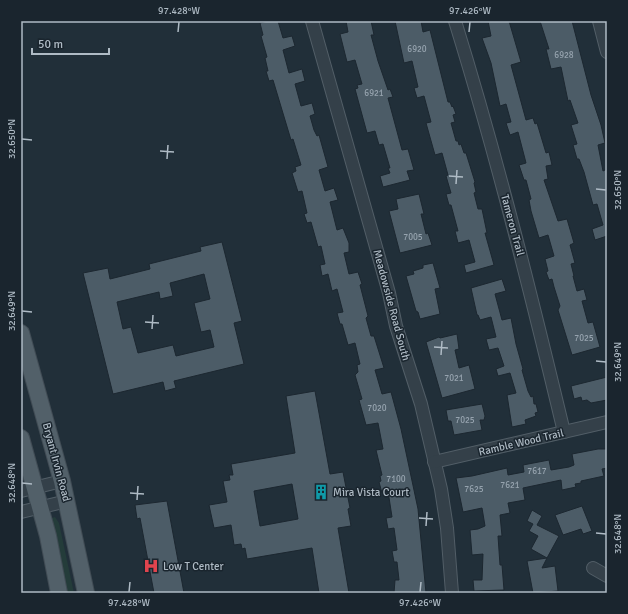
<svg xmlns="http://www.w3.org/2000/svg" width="628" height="614" font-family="Signika,sans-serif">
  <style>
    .green { fill: #243c3a }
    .building { fill: #4c5c67; stroke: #1c2730; fill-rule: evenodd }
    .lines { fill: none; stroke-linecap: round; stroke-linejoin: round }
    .minor-casing { stroke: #525e67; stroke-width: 14 }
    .major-casing { stroke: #414c55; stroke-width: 18 }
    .minor { stroke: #344049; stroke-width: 12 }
    .major { stroke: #526069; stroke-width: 16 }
    .ticks { fill: none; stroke: #afbbc5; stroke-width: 1.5 }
    .labels { text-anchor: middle; stroke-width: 3; stroke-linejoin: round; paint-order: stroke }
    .number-label { font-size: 9px; fill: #96a3ae }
    .street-label { font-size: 11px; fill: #afbbc5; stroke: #1a252e }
    .poi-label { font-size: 11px; fill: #afbbc5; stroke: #1a252e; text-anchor: start }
    .neatline { fill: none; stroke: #afbbc5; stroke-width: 1.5 }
    .ticks-label { font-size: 10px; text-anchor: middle; fill: #afbbc5 }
  </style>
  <rect width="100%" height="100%" fill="#212f39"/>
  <polygon class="green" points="55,517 59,523 74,593 64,593 52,530 52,518"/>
  <g class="building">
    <polygon points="268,21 278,21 283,38 292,36 295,46 283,50 289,73 302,69 305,81 295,84 301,106 312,103 315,114 310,116 314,130 317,136 319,135 328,167 319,170 325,191 334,188 338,200 330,202 337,230 343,228 349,243 349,252 344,253 349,274 358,272 362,284 360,285 368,316 366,318 371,336 374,336 384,368 375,370 382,394 391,392 401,429 418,509 426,593 394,593 395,580 399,580 397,562 394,562 392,551 397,550 394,528 388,529 386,518 392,517 388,491 382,493 379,482 381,481 380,476 382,475 376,450 383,449 378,423 366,425 359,400 362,399 355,375 358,372 357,365 360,364 355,343 348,345 342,324 340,324 337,313 343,312 337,289 332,291 328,274 322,276 320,265 325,264 321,246 318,247 311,222 307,223 304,214 307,213 302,191 298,192 292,173 296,171 295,167 301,165 293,139 291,140 273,80 269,81 266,71 268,71 265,58 267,57 261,36 263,35 260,23"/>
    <polygon points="346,21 371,21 374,35 371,35 378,61 388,90 390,89 393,97 388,98 402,150 408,149 414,170 407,171 410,180 383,187 380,176 390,173 388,168 390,168 383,144 379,145 375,131 367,133 355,89 358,88 357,85 362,84 355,60 347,62 340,34 348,32"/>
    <polygon points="395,21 421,21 423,32 430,30 448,102 450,102 452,107 453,106 456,114 453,115 455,122 451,123 456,141 458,141 459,145 461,144 464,153 466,153 475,182 474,183 476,192 474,193 478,209 482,209 487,233 485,233 494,265 466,273 464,265 475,262 469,240 458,243 455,231 458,231 451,205 449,205 446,194 451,193 446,176 448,175 442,153 435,155 426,123 431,122 424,96 417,98 414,88 418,87 412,61 404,63"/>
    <polygon points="488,21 509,21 521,62 511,65 526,120 533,118 535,124 537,123 546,153 549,152 552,165 546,166 548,179 544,180 558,221 567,219 574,243 570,245 575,263 571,264 574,276 573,276 577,291 584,289 587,300 582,301 588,323 593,322 600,347 572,355 558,310 560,306 554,287 552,279 549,280 546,272 548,271 545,259 554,256 548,235 539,238 531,211 529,200 531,199 526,180 524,180 519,165 526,163 525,159 518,132 510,135 506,123 511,122 506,104 500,106 491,63 482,38 491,36"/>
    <polygon points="540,21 572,21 591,95 601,125 605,143 598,145 603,171 607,169 607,236 595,240 592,229 603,225 597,204 593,205 584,172 579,159 577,159 573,145 577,144 571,125 578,123 570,100 568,101 561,67 551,69 546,49 549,49"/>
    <polygon points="419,194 424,214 421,214 426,234 428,233 432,245 400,253 389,211 398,209 396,199"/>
    <path d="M 222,242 L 242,321 L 234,323 L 244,364 L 174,381 L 176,388 L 165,391 L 163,382 L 113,394 L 83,273 L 108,268 L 110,279 L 150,269 L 149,264 L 201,251 L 200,247 ZM 204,274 L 210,299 L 194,303 L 201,332 L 210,330 L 214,347 L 176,356 L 173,345 L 138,353 L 131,327 L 123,329 L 117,302 L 159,292 L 160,299 L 173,296 L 170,283 Z"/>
    <polygon points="433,263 440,288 435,289 440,314 420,319 418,312 416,311 406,276 414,274 413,271 423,268 423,265"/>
    <polygon points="502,279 506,291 495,294 502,320 511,318 516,344 523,369 522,370 528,391 531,397 533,396 534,404 536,404 538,412 535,413 536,416 525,420 526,424 512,427 507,395 516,393 510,373 498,376 496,369 504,366 498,348 489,350 486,339 496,337 491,317 480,320 478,315 477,315 471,288"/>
    <polygon points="457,334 459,349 455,350 459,368 469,365 475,389 442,398 426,342 439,337 440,338"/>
    <polygon points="607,377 607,400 591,403 587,400 582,401 581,397 574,399 571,386"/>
    <path d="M 315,391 L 330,474 L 343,472 L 350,508 L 348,509 L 351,526 L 338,528 L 349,593 L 319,593 L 312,548 L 247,559 L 245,548 L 242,549 L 241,544 L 234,545 L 231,525 L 214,528 L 209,505 L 227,502 L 223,481 L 230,480 L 229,475 L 233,475 L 231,464 L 295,453 L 286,396 ZM 292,484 L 298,519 L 260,526 L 254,491 Z"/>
    <polygon points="482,404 485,416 484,420 480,420 482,430 454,435 451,421 448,421 446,410"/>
    <polygon points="598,449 607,449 607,468 602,469 604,476 581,481 581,483 575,484 576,487 562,490 561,480 523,488 525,500 508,503 510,513 500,515 502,536 498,536 500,565 502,565 504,590 474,591 473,580 482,580 483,554 472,555 470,530 478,529 485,526 482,508 463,512 456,478 472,476 507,468 508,475 524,472 523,465 549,460 551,470 569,467 574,465 572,454"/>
    <polygon points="167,501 184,593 154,593 140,518 137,519 135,505"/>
    <polygon points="582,506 592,531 583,534 581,529 563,535 555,515"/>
    <polygon points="532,510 542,516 537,525 559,536 547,558 531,549 538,536 529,531 533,524 527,521"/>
    <polygon points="547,558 542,568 555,566 558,591 533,593 527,561"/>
  </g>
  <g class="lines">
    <g class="minor-casing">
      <g id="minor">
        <polyline points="312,21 389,293 396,326 421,404 441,489 447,528 452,593"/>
        <path d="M 455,21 C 497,157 531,294 564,432"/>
        <polyline points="599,21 607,52"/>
        <polyline points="434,462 607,422"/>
        <polyline points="21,491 62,481"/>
        <polyline points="21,512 67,501"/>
        <polyline points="593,568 607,576"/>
      </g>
    </g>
    <g class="major-casing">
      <g id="major">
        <polyline points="21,333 62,481 86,593"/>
        <polyline points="21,438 48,536 59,593"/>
      </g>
    </g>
    <use href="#minor" class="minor"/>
    <use href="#major" class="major"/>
  </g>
  <path class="ticks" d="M 178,32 L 179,22M 469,32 L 470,22M 22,139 L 32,140M 160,151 L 174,152M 167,159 L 168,145M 449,176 L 463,177M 456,184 L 457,170M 596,189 L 606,190M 22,311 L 32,312M 145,322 L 159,323M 152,329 L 153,315M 434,347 L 448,348M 441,355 L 442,341M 596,361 L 606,362M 22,483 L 32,484M 130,493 L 144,494M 137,500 L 138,486M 419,518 L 433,519M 426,526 L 427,512M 596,533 L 606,534M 129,592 L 130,582M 420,592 L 421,582"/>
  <defs>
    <g id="building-bare" transform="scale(1.2)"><path d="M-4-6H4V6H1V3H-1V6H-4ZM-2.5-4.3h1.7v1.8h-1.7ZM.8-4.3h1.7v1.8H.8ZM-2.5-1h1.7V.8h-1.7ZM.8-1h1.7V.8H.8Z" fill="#0f9aa8" stroke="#1a252e" stroke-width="2.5" paint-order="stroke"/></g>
    <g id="hospital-bare" transform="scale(1.2)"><path d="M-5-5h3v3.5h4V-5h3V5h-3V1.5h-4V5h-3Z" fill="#e0444e" stroke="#1a252e" stroke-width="2.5" paint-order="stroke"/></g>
  </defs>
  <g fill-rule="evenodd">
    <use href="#building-bare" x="321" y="492"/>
    <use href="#hospital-bare" x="151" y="566"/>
  </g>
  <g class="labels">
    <g class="number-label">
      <text x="417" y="52">6920</text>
      <text x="564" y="58">6928</text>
      <text x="374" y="96">6921</text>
      <text x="413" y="240">7005</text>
      <text x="584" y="341">7025</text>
      <text x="454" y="381">7021</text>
      <text x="377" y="411">7020</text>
      <text x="465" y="423">7025</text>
      <text x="537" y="474">7617</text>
      <text x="396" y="482">7100</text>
      <text x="510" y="488">7621</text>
      <text x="474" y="492">7625</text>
    </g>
    <g class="street-label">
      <text transform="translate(513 225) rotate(75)" y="4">Tameron Trail</text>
      <text transform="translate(392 305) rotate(75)" y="4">Meadowside Road South</text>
      <text transform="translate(521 442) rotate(-13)" y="4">Ramble Wood Trail</text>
      <text transform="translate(57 462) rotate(75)" y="4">Bryant Irvin Road</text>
    </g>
    <g class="poi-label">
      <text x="333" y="496">Mira Vista Court</text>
      <text x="163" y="570">Low T Center</text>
    </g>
  </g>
  <rect width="628" height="614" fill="none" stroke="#1a252e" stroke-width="44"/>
  <path d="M32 48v6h77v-6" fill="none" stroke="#afbbc5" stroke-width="2"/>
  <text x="38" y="48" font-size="12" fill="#afbbc5" stroke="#1a252e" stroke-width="3" paint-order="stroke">50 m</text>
  <rect x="22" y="22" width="584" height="570" class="neatline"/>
  <g class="ticks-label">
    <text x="179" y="14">97.428°W</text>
    <text x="470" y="14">97.426°W</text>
    <text transform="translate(11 139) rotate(-90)" y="4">32.650°N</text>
    <text transform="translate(617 190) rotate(-90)" y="4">32.650°N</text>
    <text transform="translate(11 311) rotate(-90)" y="4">32.649°N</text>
    <text transform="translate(617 362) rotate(-90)" y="4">32.649°N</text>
    <text transform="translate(11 483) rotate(-90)" y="4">32.648°N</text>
    <text transform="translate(617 534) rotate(-90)" y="4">32.648°N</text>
    <text x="129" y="606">97.428°W</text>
    <text x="420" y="606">97.426°W</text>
  </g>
</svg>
